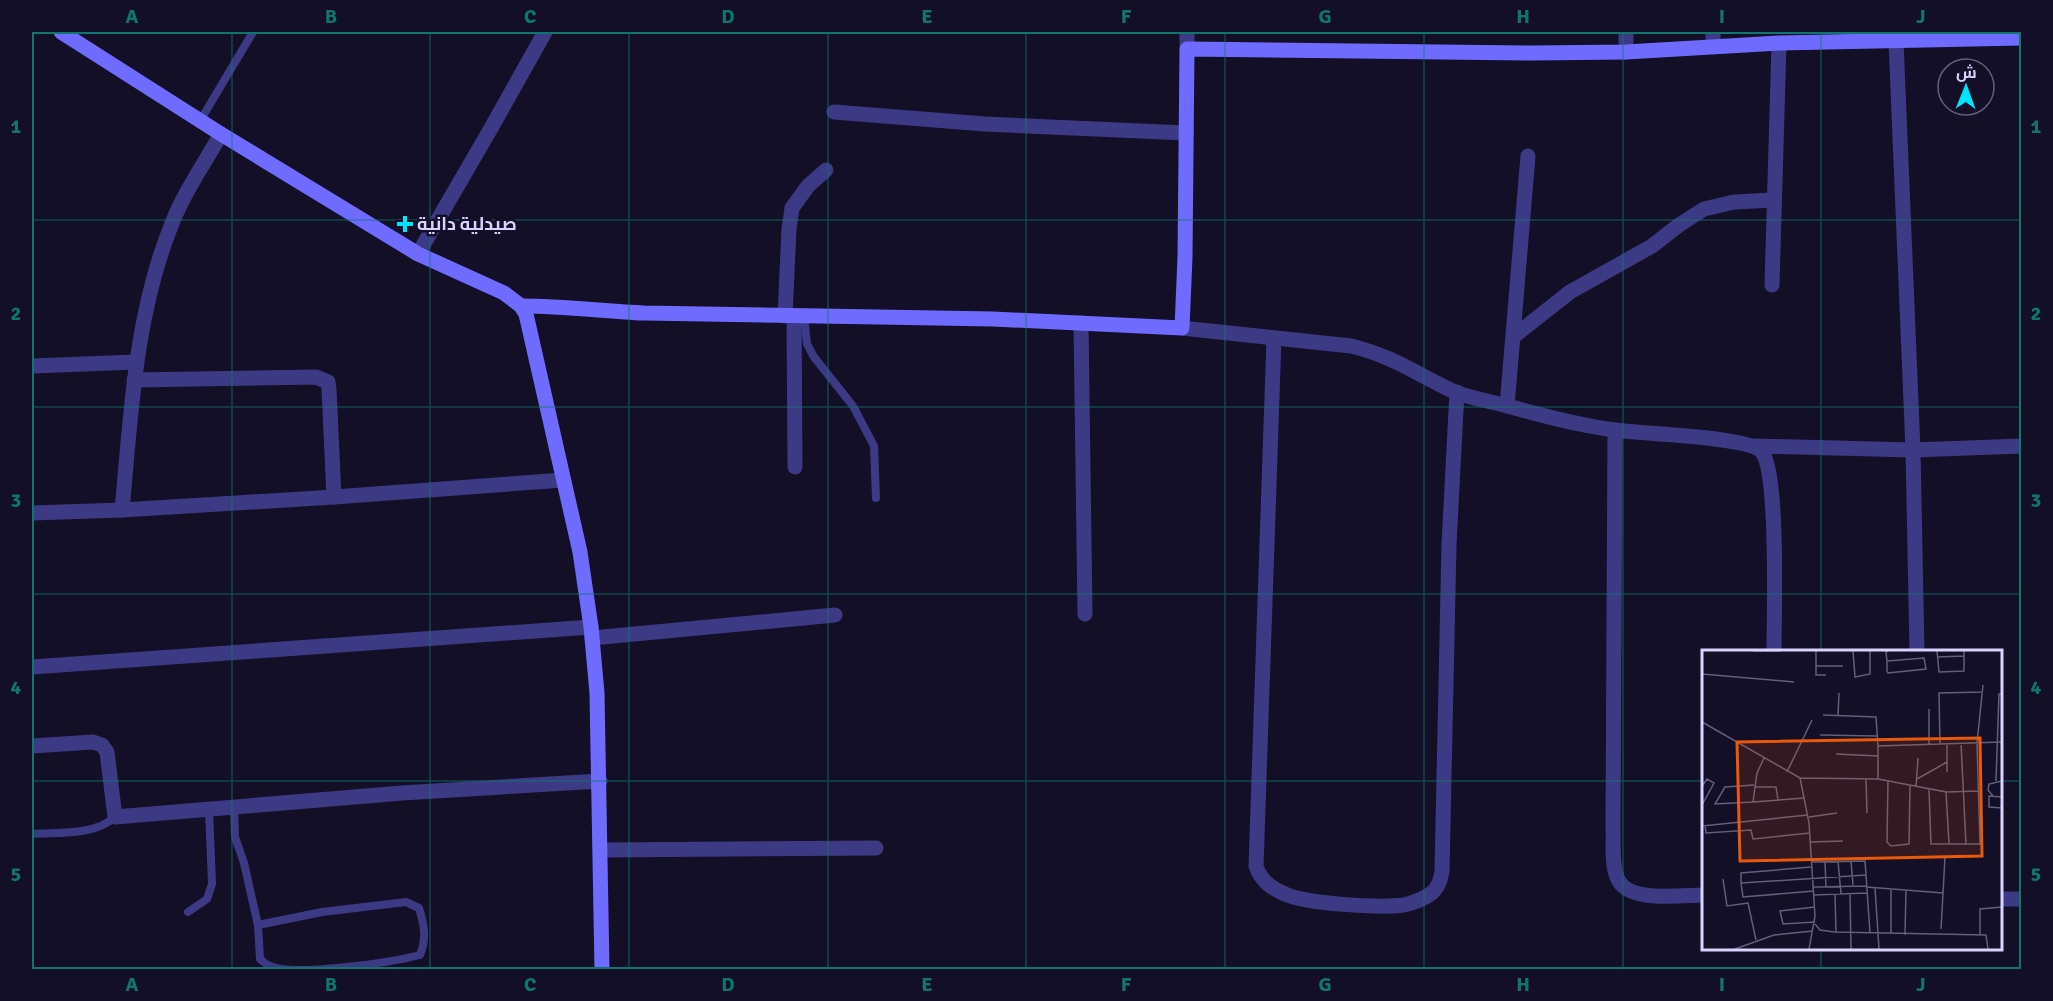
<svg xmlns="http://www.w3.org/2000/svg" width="2053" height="1001" font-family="Signika,Cairo,sans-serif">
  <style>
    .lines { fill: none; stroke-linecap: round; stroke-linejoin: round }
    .lane { stroke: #3d3a85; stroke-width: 8 }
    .street { stroke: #3d3a85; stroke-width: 15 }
    .secondary { stroke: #6f6bff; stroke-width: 15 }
    .grid { fill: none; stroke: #0f766e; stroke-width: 1.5; stroke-opacity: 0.55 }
    .poi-dot { fill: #00e5ff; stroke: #130f26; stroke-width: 2 }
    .labels { text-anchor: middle; stroke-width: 5; stroke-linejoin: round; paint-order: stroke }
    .poi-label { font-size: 18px; font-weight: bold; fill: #d9d4ff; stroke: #130f26; text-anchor: start }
    .inset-road { fill: none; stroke: #625e7d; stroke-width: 1.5 }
    .view { fill: #e8590c; fill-opacity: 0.15; stroke: #e8590c; stroke-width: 3 }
    .inset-edge { fill: none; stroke: #d9d4ff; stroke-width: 3 }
    .neatline { fill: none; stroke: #0f766e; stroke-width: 2 }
    .grid-label { font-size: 20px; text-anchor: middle; font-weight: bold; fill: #0f766e }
  </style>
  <rect width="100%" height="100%" fill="#130f26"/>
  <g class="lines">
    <g class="lane">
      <polyline points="200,121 253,32"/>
      <polyline points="804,316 807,344 814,357 853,406 874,446 876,498"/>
      <path d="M 234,807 L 235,837 L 244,863 L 258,925 L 260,959 C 263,961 265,964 268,965 C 291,978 393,962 420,955 C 427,938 424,924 419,908 L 406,902 L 322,912 L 258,925"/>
      <path d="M 32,834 C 58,832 94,836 115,817"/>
      <polyline points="188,912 207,899 212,884 209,809"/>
    </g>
    <g class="street">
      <polyline points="1187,32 1187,49"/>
      <polyline points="1896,41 1913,450 1917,652"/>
      <polyline points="1713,46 1713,32"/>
      <polyline points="1626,52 1626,32"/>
      <polyline points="834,112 985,124 1186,133"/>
      <polyline points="418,254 490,130 545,32"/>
      <polyline points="1772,285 1779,43"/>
      <polyline points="785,316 789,229 792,208 808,186 826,170"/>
      <polyline points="794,316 795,467"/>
      <polyline points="1081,323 1085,614"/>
      <path d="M 1182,328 L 1351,346 C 1393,356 1418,375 1455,392 C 1470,398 1488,401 1504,405 C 1540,415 1577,425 1615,430 C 1640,434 1750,436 1762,452 C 1779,474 1774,617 1774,652"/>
      <polyline points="1513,337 1570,292 1652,246 1679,225 1704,209 1734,202 1774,200"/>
      <path d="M 1274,338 L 1256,866 C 1261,881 1271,888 1285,894 C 1306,904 1380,908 1404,905 C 1413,903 1426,898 1433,892 C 1439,886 1441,879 1442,871 L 1449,544 L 1457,392"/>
      <polyline points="32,366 136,362"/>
      <polyline points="134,380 316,377 328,382 329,389 334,497"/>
      <polyline points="1507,406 1528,156"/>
      <path d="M 1615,430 L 1613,826 C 1614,842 1611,863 1617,877 C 1626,904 1681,895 1704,895"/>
      <polyline points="1754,446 1913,450 2022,446"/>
      <polyline points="122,510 334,497 563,480"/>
      <path d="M 32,513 L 122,510 C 131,414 135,316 171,226 C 183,194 204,164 221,134"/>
      <polyline points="592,638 835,615"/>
      <polyline points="32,667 591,627"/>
      <polyline points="32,746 93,742 102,745 107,752 115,817 402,793 600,781"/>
      <polyline points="602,850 876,848"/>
      <polyline points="2000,899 2022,899"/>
    </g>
    <g class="secondary">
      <polyline points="61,32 221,134 418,254 504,293 521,306 526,314 580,552 591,627 597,693 602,970"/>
      <path d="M 521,306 C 562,306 603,311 644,313 L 993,319 L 1182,328 L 1185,257 L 1187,49 L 1532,53 L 1626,52 L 1779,43 L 2022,38"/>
    </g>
  </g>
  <path class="grid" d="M 232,32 L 232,970M 430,32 L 430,970M 629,32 L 629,970M 828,32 L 828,970M 1026,32 L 1026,970M 1225,32 L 1225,970M 1424,32 L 1424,970M 1623,32 L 1623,970M 1821,32 L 1821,652M 32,220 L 2022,220M 32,407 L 2022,407M 32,594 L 2022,594M 32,781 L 1704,781M 2000,781 L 2022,781M 1821,948 L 1821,970"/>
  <path class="poi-dot" d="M402 215h6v6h6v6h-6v6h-6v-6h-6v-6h6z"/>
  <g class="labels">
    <g class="poi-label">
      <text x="417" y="230">صيدلية دانية</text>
    </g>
  </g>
  <g transform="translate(1702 650)">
    <rect width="300" height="300" fill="#130f26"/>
    <path class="inset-road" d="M 51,1 L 78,1M 114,1 L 114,25 L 124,25M 151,1 L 153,27 L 168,24 L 168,1M 235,1 L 237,22 L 262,21 L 262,1M 235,7 L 262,6M 185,11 L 222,8 L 224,19 L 186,23 L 185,21 L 185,11 L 184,2 L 186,1M 114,16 L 141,16M 0,24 L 92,32M 227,59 L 227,95M 121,65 L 174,67 L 176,96M 136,65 L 137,43M 0,72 L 98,128 L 176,129 L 176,96 L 300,92M 118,85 L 175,86M 259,93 L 264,195M 238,94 L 237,43 L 281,42M 134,104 L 176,106M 85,122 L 110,70M 245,122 L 245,94M 98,128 L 107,173 L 113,266 L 107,299M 164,128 L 165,163M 176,129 L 244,142 L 247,194M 215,129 L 245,112M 186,130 L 185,192 L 189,196 L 207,194 L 208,136M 294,131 L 297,44 L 300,44M 52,135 L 23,137 L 13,154 L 51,152 L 55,123 L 62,108M 0,136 L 5,129 L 12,133 L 0,155M 52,137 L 74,137 L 76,150M 214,137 L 216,108M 227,140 L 229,194 L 278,194 L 275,93 L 281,35M 244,142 L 277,141M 291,146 L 286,140 L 287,134 L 300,131M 300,147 L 287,146 L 287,157 L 300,158M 51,152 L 103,148M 107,167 L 135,163M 3,175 L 4,183 L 49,180 L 51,189 L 108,183M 0,176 L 106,165M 108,192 L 141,191M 136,211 L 139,244M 149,211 L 151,235M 109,212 L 163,211 L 168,283M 123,212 L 124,237M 109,217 L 39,223 L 39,233 L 164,225M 21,229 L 25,256 L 46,253 L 54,290M 39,233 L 41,247 L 112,241M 111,237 L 165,236M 165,237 L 241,243M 173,238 L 177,299M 189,239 L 189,284M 148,244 L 149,299M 112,245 L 165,243M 133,245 L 134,282M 113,257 L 78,261 L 81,274 L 113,272M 113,274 L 118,280 L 132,282 L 284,285 L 286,299M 239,279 L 243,207M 203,285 L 204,240M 278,285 L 278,259 L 300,257M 33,299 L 72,285 L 111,281"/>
    <path class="view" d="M 278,88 L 280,206 L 38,211 L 35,92 Z"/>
    <rect width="300" height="300" class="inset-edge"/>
  </g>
  <rect width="2053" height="1001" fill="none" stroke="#130f26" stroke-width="66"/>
  <g transform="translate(1966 87) rotate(1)"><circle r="28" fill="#130f26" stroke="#625e7d" stroke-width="1.5"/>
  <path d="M0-4.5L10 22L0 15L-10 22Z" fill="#00e5ff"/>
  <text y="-9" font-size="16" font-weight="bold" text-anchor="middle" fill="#d9d4ff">ش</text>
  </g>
  <rect x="33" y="33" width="1987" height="935" class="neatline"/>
  <g class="grid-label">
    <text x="132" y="23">A</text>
    <text x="331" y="23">B</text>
    <text x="530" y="23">C</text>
    <text x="728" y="23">D</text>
    <text x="927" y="23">E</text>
    <text x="1126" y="23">F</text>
    <text x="1325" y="23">G</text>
    <text x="1523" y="23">H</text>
    <text x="1722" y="23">I</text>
    <text x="1921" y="23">J</text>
    <text x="16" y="133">1</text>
    <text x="2036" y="133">1</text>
    <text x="16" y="320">2</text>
    <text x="2036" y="320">2</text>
    <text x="16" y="507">3</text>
    <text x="2036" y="507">3</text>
    <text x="16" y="694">4</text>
    <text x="2036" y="694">4</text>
    <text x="16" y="881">5</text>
    <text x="2036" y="881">5</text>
    <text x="132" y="991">A</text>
    <text x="331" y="991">B</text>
    <text x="530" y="991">C</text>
    <text x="728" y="991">D</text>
    <text x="927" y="991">E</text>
    <text x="1126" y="991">F</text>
    <text x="1325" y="991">G</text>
    <text x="1523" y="991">H</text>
    <text x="1722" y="991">I</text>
    <text x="1921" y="991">J</text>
  </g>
</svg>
